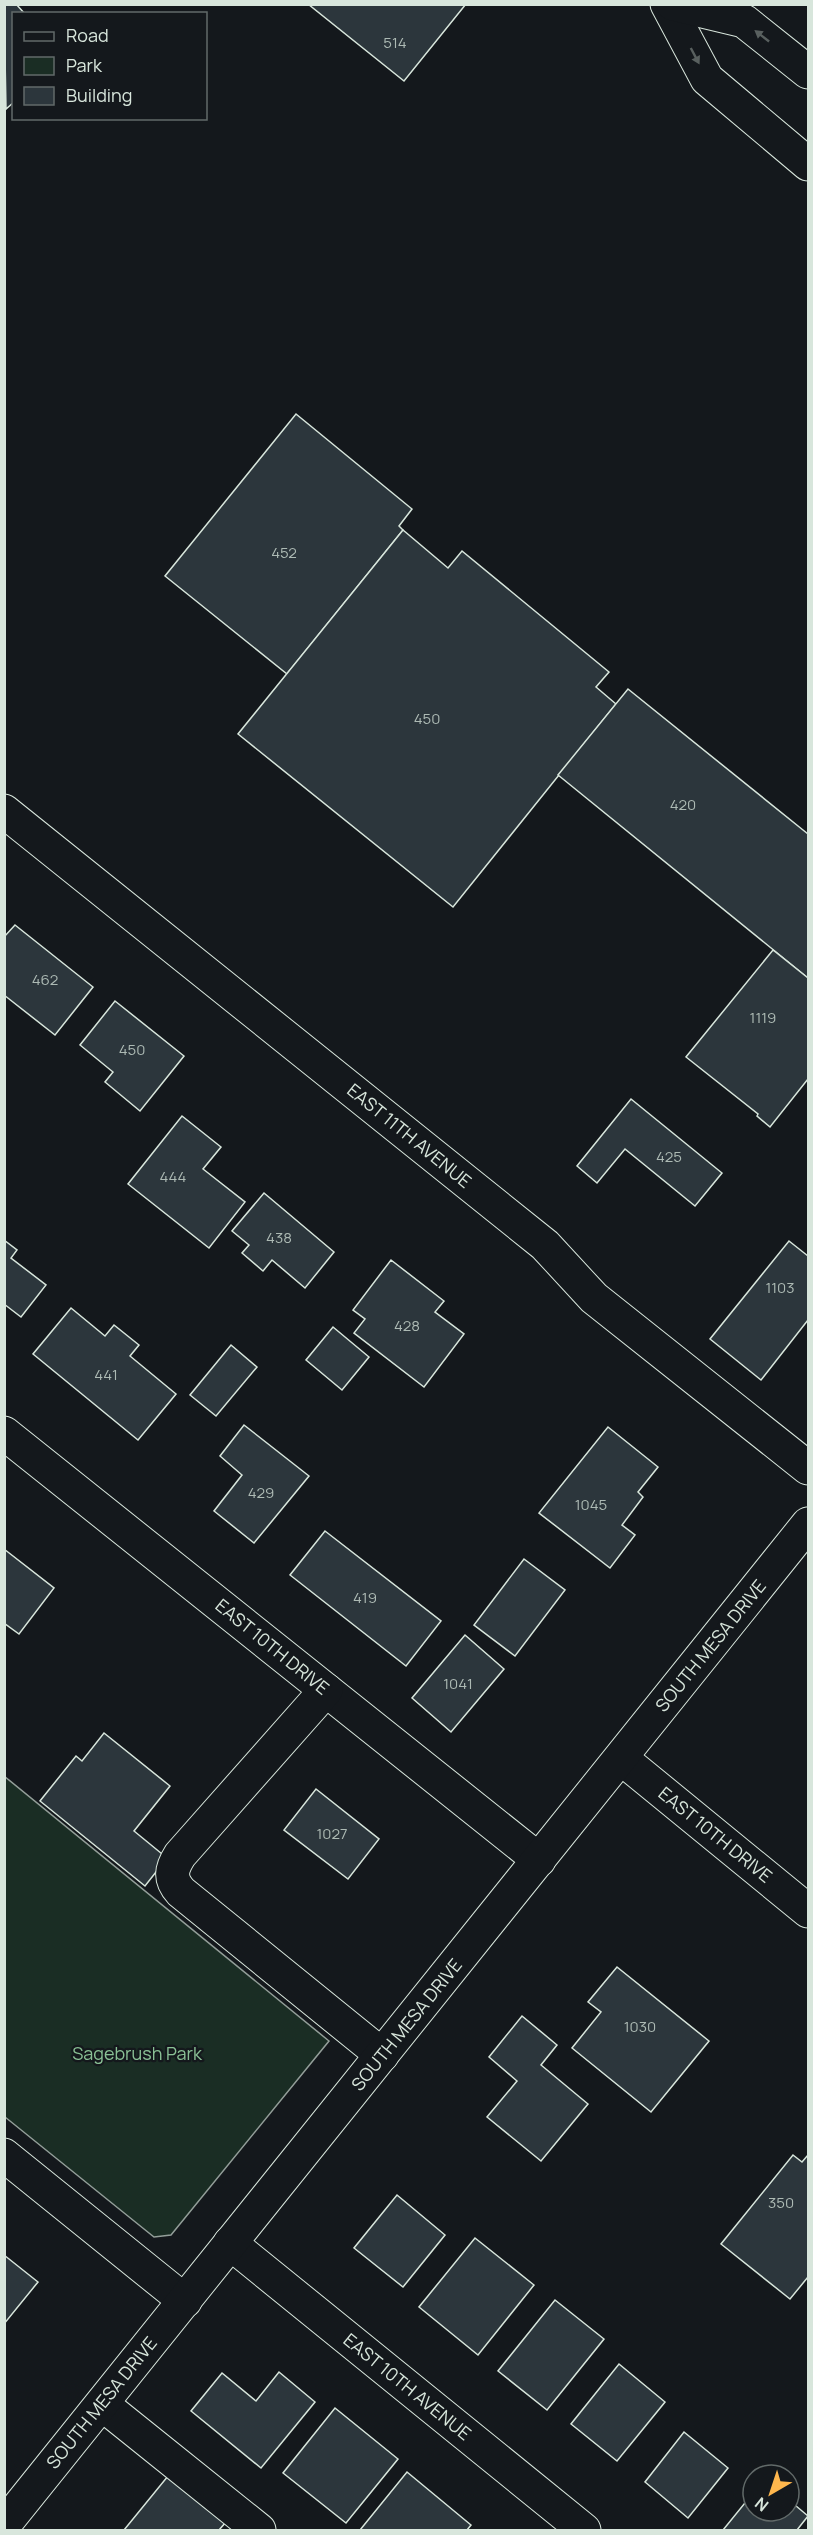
<svg xmlns="http://www.w3.org/2000/svg" width="813" height="2535" font-family="Manrope,sans-serif">
  <style>
    .green { fill: #1a2d24; stroke: #939e99; stroke-width: 1.5 }
    .building { fill: #2c363c; stroke: #d8e6dc; stroke-width: 1.5 }
    .lines { fill: none; stroke-linecap: round; stroke-linejoin: round }
    .minor-casing { stroke: #d8e6dc; stroke-width: 35 }
    .major-casing { stroke: #d8e6dc; stroke-width: 35 }
    .minor { stroke: #14181c; stroke-width: 33 }
    .major { stroke: #14181c; stroke-width: 33 }
    .oneway { fill: #59605f }
    .labels { text-anchor: middle; stroke-width: 4.5; stroke-linejoin: round; paint-order: stroke }
    .number-label { font-size: 15px; fill: #adbab4 }
    .street-label { font-size: 18px; fill: #d8e6dc; stroke: #14181c }
    .park-label { font-size: 18px; fill: #8ac095; stroke: #14181c }
  </style>
  <rect width="100%" height="100%" fill="#14181c"/>
  <polygon class="green" points="4,1776 329,2041 171,2235 154,2237 144,2229 5,2117"/>
  <g class="building">
    <polygon points="4,4 16,4 25,14 14,14 14,102 6,109"/>
    <polygon points="308,4 466,4 404,81"/>
    <polygon points="296,414 412,509 399,526 403,530 287,674 165,576"/>
    <polygon points="403,530 448,568 462,551 609,672 596,687 616,704 453,907 238,734"/>
    <polygon points="628,689 808,834 808,978 558,775"/>
    <polygon points="15,925 93,987 55,1035 4,995 4,937"/>
    <polygon points="773,950 808,978 808,1079 770,1127 757,1116 758,1114 686,1057"/>
    <polygon points="115,1001 184,1056 140,1111 105,1082 113,1072 80,1045"/>
    <polygon points="631,1099 722,1173 695,1206 625,1149 597,1183 577,1166"/>
    <polygon points="182,1116 221,1147 203,1169 245,1202 209,1248 128,1184"/>
    <polygon points="264,1193 334,1252 305,1288 272,1260 263,1271 242,1253 249,1245 232,1231"/>
    <polygon points="4,1240 17,1250 11,1258 46,1285 21,1317 4,1304"/>
    <polygon points="789,1241 808,1256 808,1320 761,1380 710,1339"/>
    <polygon points="391,1260 444,1301 435,1312 464,1334 424,1387 354,1333 365,1319 353,1310"/>
    <polygon points="71,1308 105,1336 114,1325 139,1345 130,1356 176,1394 138,1440 33,1354"/>
    <polygon points="333,1327 369,1357 342,1390 306,1360"/>
    <polygon points="231,1345 257,1367 216,1416 190,1395"/>
    <polygon points="244,1425 309,1476 254,1543 214,1511 242,1475 220,1456"/>
    <polygon points="608,1427 658,1467 638,1492 643,1497 622,1525 635,1535 610,1568 539,1513"/>
    <polygon points="325,1531 441,1621 406,1666 290,1575"/>
    <polygon points="4,1549 54,1588 19,1634 4,1623"/>
    <polygon points="524,1559 565,1590 515,1656 474,1625"/>
    <polygon points="465,1635 504,1669 451,1732 412,1698"/>
    <polygon points="104,1733 170,1786 134,1831 167,1858 145,1886 40,1801 76,1756 82,1761"/>
    <polygon points="316,1789 379,1839 348,1879 284,1830"/>
    <polygon points="617,1967 709,2041 651,2112 572,2048 601,2012 588,2002"/>
    <polygon points="522,2016 557,2045 541,2065 588,2104 541,2161 487,2117 517,2081 489,2057"/>
    <polygon points="793,2155 802,2162 808,2155 808,2277 790,2299 721,2244"/>
    <polygon points="397,2195 445,2235 403,2287 354,2248"/>
    <polygon points="475,2238 534,2285 478,2355 419,2307"/>
    <polygon points="4,2255 38,2282 4,2324"/>
    <polygon points="555,2300 604,2339 547,2410 498,2371"/>
    <polygon points="619,2364 665,2402 617,2461 571,2424"/>
    <polygon points="279,2372 315,2402 261,2468 191,2411 222,2373 256,2401"/>
    <polygon points="335,2408 398,2459 346,2523 283,2473"/>
    <polygon points="684,2432 728,2468 688,2518 645,2482"/>
    <polygon points="407,2472 471,2525 467,2530 360,2530"/>
    <polygon points="168,2476 226,2522 219,2530 124,2530"/>
    <polygon points="753,2493 753,2511 789,2511 789,2500 808,2516 797,2530 723,2530"/>
  </g>
  <g class="lines">
    <g class="minor-casing">
      <g id="minor">
        <polyline points="4,811 545,1245 594,1298 808,1468"/>
        <polyline points="4,1433 539,1860"/>
        <path d="M 326,1690 L 180,1855 C 171,1869 169,1879 181,1892 L 382,2055"/>
        <polyline points="621,1758 808,1911"/>
        <polyline points="4,2155 185,2301"/>
        <polyline points="230,2243 584,2530"/>
        <polyline points="102,2404 259,2530"/>
      </g>
    </g>
    <g class="major-casing">
      <g id="major">
        <polyline points="667,4 707,79 808,164"/>
        <polyline points="673,4 744,21 808,72"/>
        <polyline points="4,2525 808,1524"/>
      </g>
    </g>
    <use href="#minor" class="minor"/>
    <use href="#major" class="major"/>
  </g>
  <defs><path id="oneway-solid" d="M-6-.8H1V-3.2L6.5 0L1 3.2V.8H-6Z" transform="scale(1.5)"/></defs>
  <g class="oneway">
    <use href="#oneway-solid" transform="translate(762 36) rotate(-142)"/>
    <use href="#oneway-solid" transform="translate(695 56) rotate(62)"/>
  </g>
  <g class="labels">
    <g class="number-label">
      <text x="395" y="48">514</text>
      <text x="284" y="558">452</text>
      <text x="427" y="724">450</text>
      <text x="683" y="810">420</text>
      <text x="45" y="985">462</text>
      <text x="763" y="1023">1119</text>
      <text x="132" y="1055">450</text>
      <text x="669" y="1162">425</text>
      <text x="173" y="1182">444</text>
      <text x="279" y="1243">438</text>
      <text x="780" y="1293">1103</text>
      <text x="407" y="1331">428</text>
      <text x="106" y="1380">441</text>
      <text x="261" y="1498">429</text>
      <text x="591" y="1510">1045</text>
      <text x="365" y="1603">419</text>
      <text x="458" y="1689">1041</text>
      <text x="332" y="1839">1027</text>
      <text x="640" y="2032">1030</text>
      <text x="781" y="2208">350</text>
    </g>
    <g class="street-label">
      <text transform="translate(409 1136) rotate(39)" y="6">EAST 11TH AVENUE</text>
      <text transform="translate(711 1646) rotate(-51)" y="6">SOUTH MESA DRIVE</text>
      <text transform="translate(272 1647) rotate(39)" y="6">EAST 10TH DRIVE</text>
      <text transform="translate(715 1835) rotate(39)" y="6">EAST 10TH DRIVE</text>
      <text transform="translate(407 2025) rotate(-51)" y="6">SOUTH MESA DRIVE</text>
      <text transform="translate(407 2387) rotate(39)" y="6">EAST 10TH AVENUE</text>
      <text transform="translate(102 2403) rotate(-51)" y="6">SOUTH MESA DRIVE</text>
    </g>
    <g class="park-label">
      <text x="137" y="2060">Sagebrush Park</text>
    </g>
  </g>
  <rect width="813" height="2535" fill="none" stroke="#d8e6dc" stroke-width="12"/>
  <rect x="12" y="12" width="195" height="108" fill="#14181c" stroke="#626a69" stroke-width="1.5"/>
  <rect x="24" y="32" width="30" height="9" fill="#14181c" stroke="#626a69" stroke-width="1.5"/>
  <text x="66" y="42" font-size="18" fill="#d8e6dc">Road</text>
  <rect x="24" y="57" width="30" height="18" fill="#1a2d24" stroke="#626a69" stroke-width="1.5"/>
  <text x="66" y="72" font-size="18" fill="#d8e6dc">Park</text>
  <rect x="24" y="87" width="30" height="18" fill="#2c363c" stroke="#626a69" stroke-width="1.5"/>
  <text x="66" y="102" font-size="18" fill="#d8e6dc">Building</text>
  <g transform="translate(771 2493) rotate(219)"><circle r="28" fill="#14181c" stroke="#626a69" stroke-width="1.5"/>
  <path d="M0-4.5L10 22L0 15L-10 22Z" fill="#ffb74d"/>
  <text y="-9" font-size="16" font-weight="bold" text-anchor="middle" fill="#d8e6dc">N</text>
  </g>
</svg>
